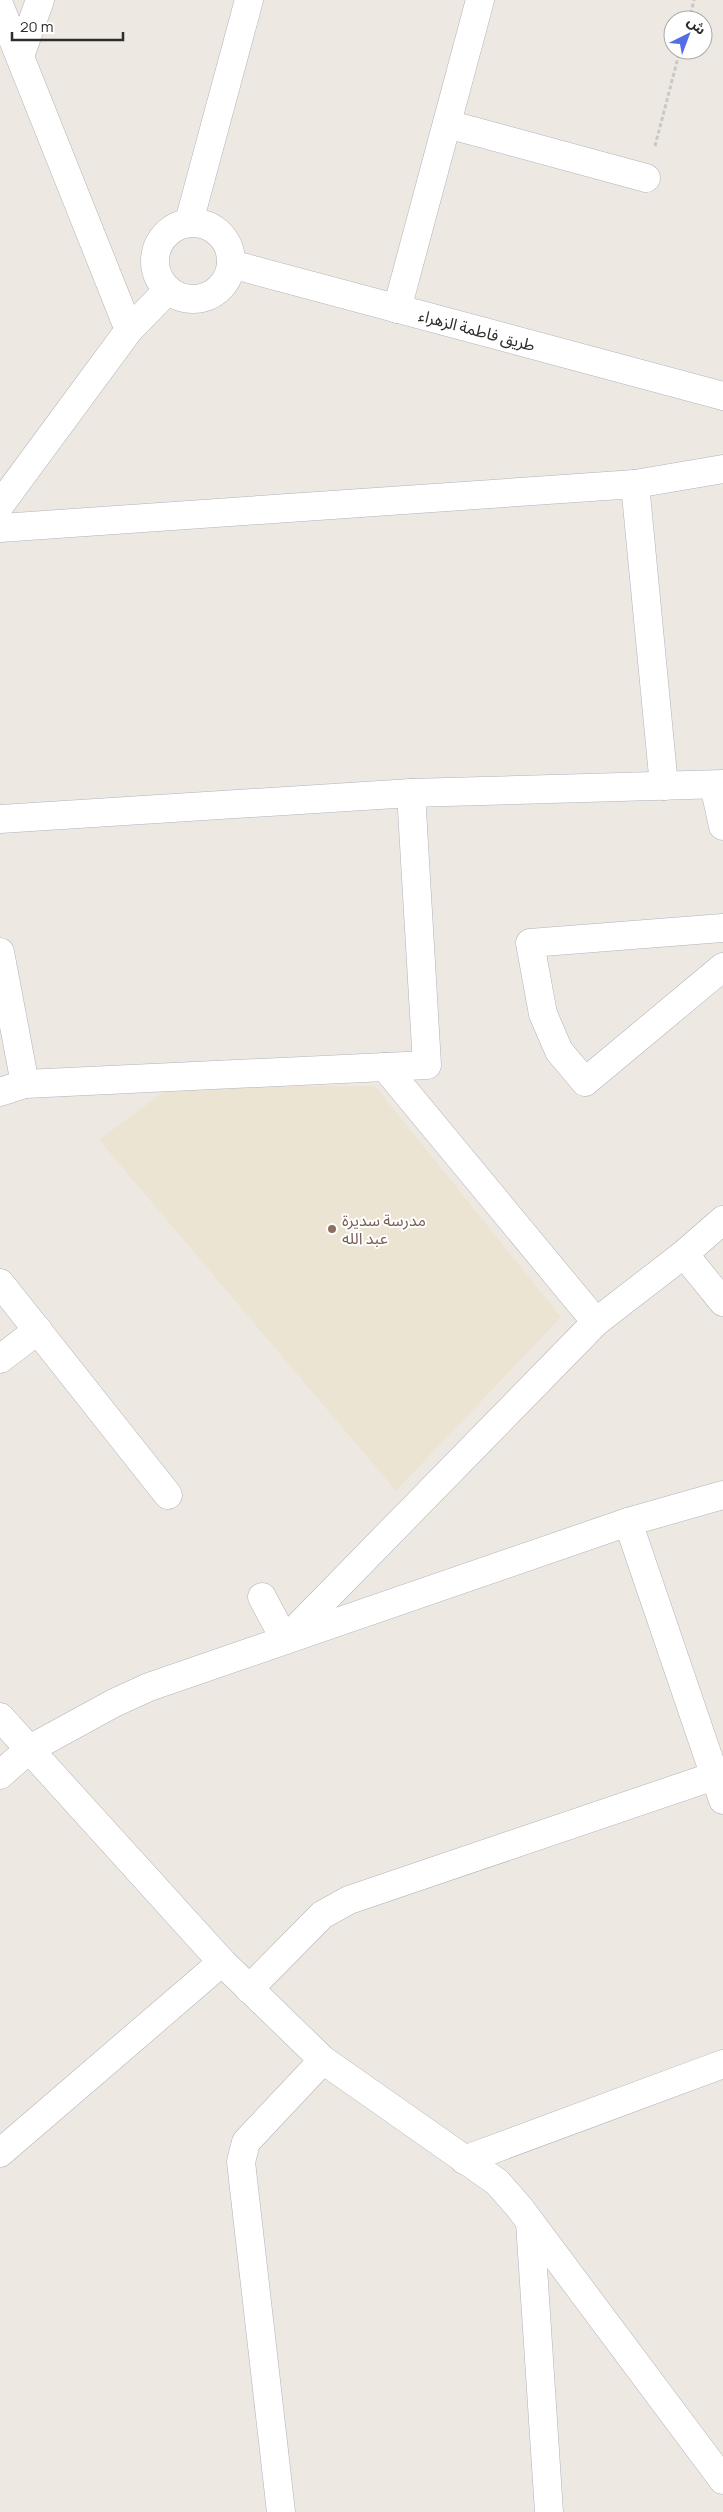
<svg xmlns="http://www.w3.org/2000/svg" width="723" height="2512" font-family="Manrope,'Noto Sans Arabic',sans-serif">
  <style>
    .education { fill: #ece4d3 }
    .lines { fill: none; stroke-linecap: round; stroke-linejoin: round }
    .minor-casing { stroke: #b1b3bb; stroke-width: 29 }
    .path { stroke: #c8c8c8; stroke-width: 3; stroke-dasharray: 4 2.5; stroke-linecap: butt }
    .minor { stroke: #fff; stroke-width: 28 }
    .education-dot { fill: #8d6e63; stroke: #fff; stroke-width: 2 }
    .labels { text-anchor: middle; stroke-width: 4; stroke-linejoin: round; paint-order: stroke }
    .street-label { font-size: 16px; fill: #2d2d2d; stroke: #fff }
    .education-label { font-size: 16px; fill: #785e54; stroke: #fff; text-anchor: start }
  </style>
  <rect width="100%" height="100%" fill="#ede8e1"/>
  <polygon class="education" points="375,1086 561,1317 396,1491 99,1140 170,1087"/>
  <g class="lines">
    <g class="minor-casing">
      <g id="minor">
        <polyline points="0,7 129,330"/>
        <polyline points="20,56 40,0"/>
        <polyline points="447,124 646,178"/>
        <polyline points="189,222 249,0"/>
        <circle cx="193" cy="261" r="38"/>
        <polyline points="231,264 723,396"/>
        <polyline points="397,309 480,0"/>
        <polyline points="635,484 664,786"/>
        <polyline points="0,505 129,330 168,290"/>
        <polyline points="0,528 635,484 723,469"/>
        <polyline points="714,785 723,826"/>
        <polyline points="0,819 411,793 723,784"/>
        <polyline points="723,928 530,943 543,1014 559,1051 585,1082 723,967"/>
        <polyline points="0,952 25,1084"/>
        <polyline points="385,1067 596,1322"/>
        <polyline points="0,1092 25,1084 427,1065 411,793"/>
        <polyline points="684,1254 723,1302"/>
        <polyline points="0,1283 168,1495"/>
        <polyline points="0,1359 38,1330"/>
        <polyline points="628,1522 723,1800"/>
        <polyline points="262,1597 285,1640 596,1322 684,1254 723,1220"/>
        <polyline points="0,1717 222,1962 323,2060 497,2182 519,2207 723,2480"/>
        <polyline points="0,1775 28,1750 114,1703 149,1687 628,1522 723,1495"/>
        <polyline points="249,1989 322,1915 349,1900 723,1773"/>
        <polyline points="0,2153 222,1962"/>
        <polyline points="464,2160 723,2064"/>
        <polyline points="530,2222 549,2512"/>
        <polyline points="281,2512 241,2162 246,2142 323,2060"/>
      </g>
    </g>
    <g class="path">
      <polyline points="689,20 694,0"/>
      <polyline points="655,146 680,50"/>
    </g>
    <use href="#minor" class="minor"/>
  </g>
  <circle class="education-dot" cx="332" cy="1229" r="5"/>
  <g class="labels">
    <g class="street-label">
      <text transform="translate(477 330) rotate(15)" y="6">طريق فاطمة الزهراء</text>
    </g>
    <g class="education-label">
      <text x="342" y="1226">مدرسة سديرة<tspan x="342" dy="18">عبد الله</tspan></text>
    </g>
  </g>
  <g transform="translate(688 35) rotate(42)"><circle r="24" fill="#ffffff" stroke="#ababab"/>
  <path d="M0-4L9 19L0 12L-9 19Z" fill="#546ee6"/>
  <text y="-8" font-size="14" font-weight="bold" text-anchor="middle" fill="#2d2d2d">ش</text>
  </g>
  <path d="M12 32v8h111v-8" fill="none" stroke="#2d2d2d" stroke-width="2.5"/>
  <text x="20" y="32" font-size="15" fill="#2d2d2d" stroke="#ffffff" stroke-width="4" paint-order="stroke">20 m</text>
</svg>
